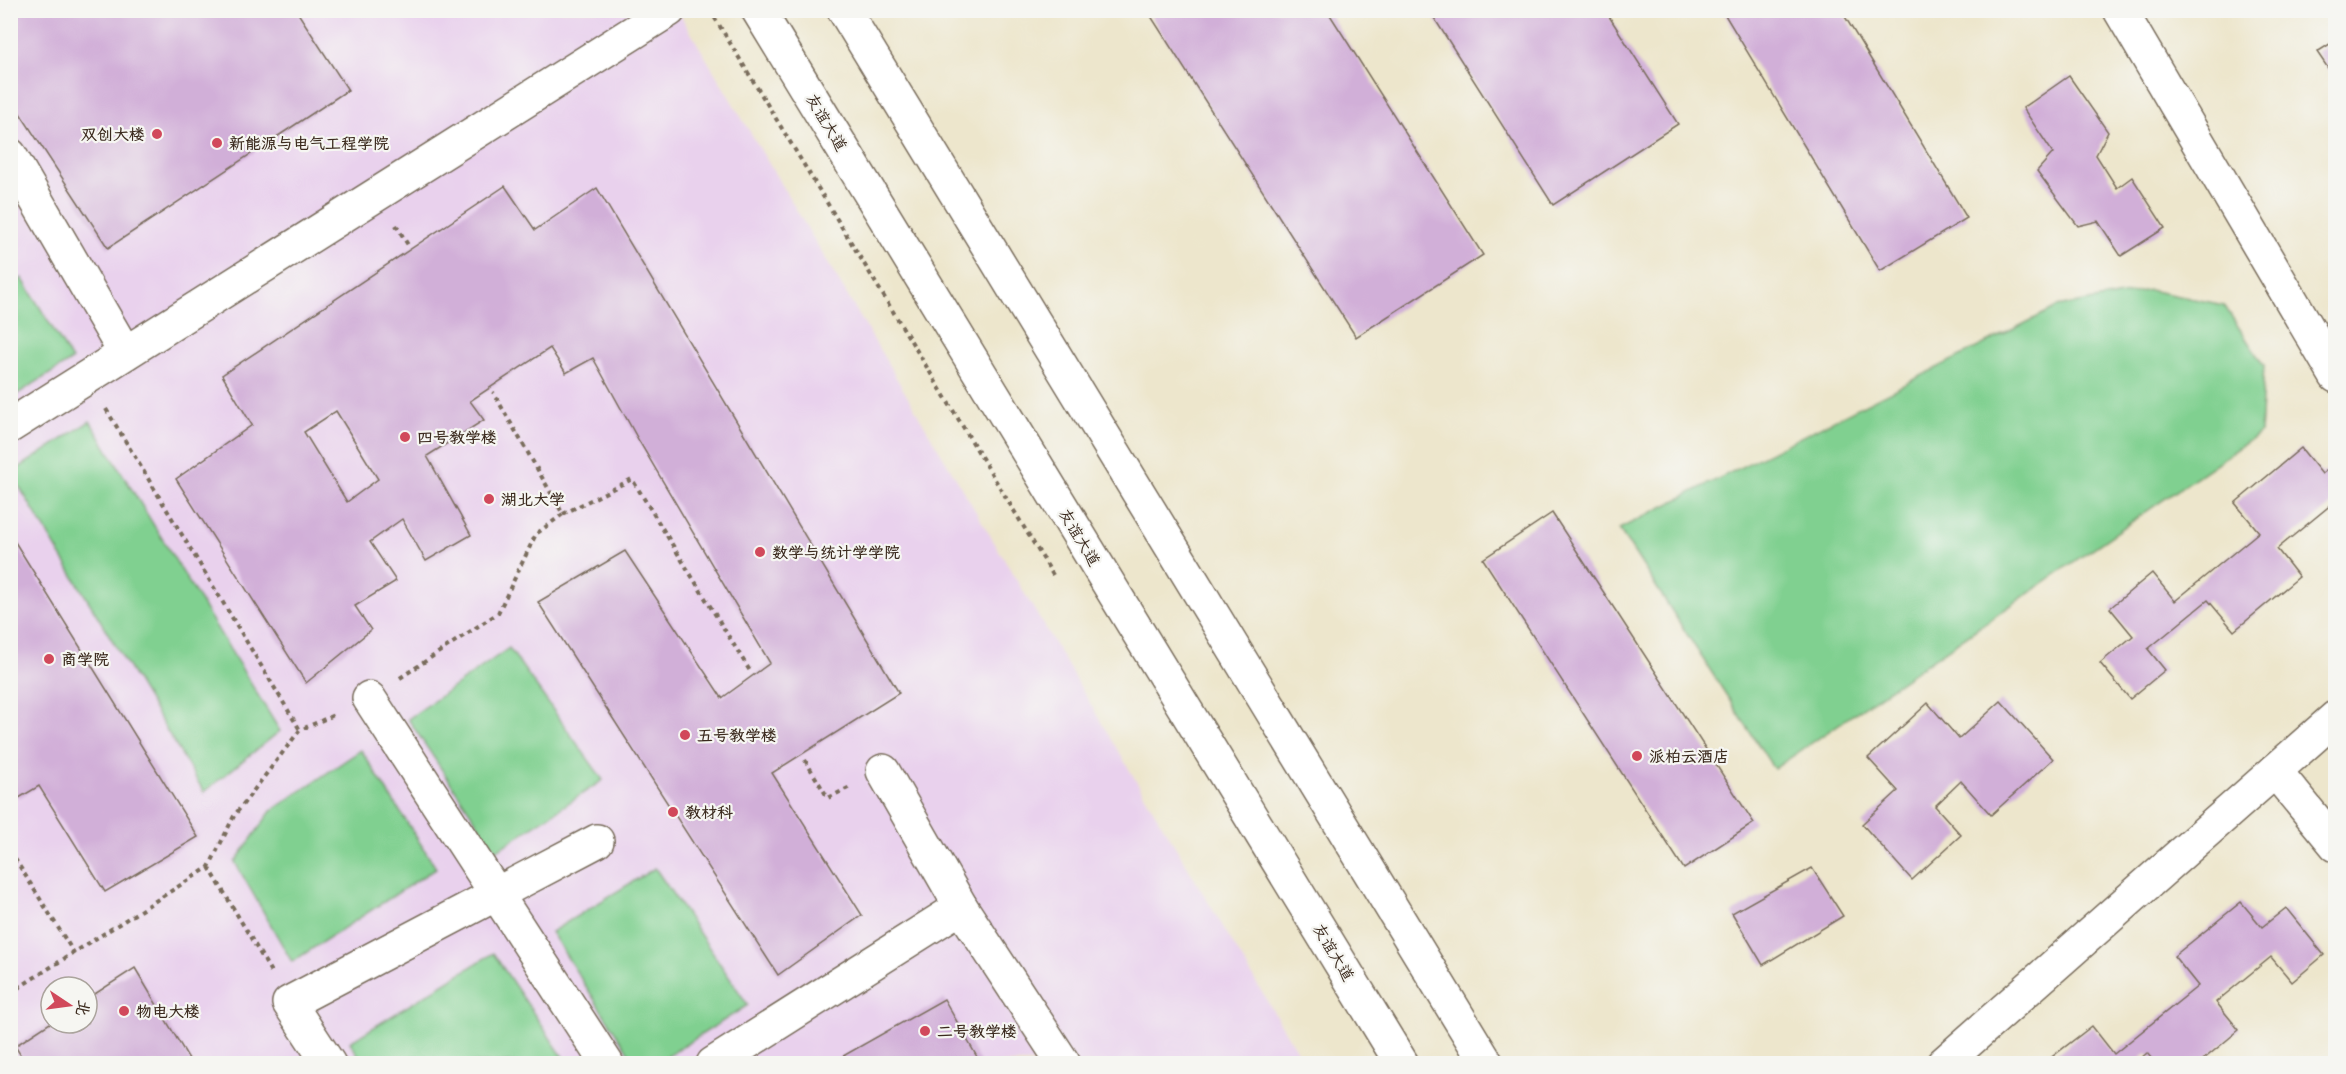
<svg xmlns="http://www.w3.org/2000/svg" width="2346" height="1074" font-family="Mali,'LXGW WenKai TC',sans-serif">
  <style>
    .built { fill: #e9d1ed; fill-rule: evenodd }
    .green { fill: #80d090; stroke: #5e7d57; stroke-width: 1.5 }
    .building { fill: #d1afd8; fill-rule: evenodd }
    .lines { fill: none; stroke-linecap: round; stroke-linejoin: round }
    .minor-casing { stroke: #796c5b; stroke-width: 36 }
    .major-casing { stroke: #796c5b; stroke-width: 36 }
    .path { stroke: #796c5b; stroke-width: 4; stroke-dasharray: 4.5 4.5; stroke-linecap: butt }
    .minor { stroke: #fff; stroke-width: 33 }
    .major { stroke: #fff; stroke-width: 33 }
    .poi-dot { fill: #d1495b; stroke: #f6f6f2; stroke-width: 2 }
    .labels { text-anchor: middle; stroke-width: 4.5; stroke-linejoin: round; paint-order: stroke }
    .street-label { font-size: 16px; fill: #3b2a1e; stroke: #f6f6f2 }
    .poi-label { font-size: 16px; font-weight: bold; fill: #3b2a1e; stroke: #f6f6f2; text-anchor: start }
  </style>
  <rect width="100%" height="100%" fill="#f6f6f2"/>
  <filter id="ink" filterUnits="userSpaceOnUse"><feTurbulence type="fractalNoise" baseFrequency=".0167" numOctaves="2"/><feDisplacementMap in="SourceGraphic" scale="12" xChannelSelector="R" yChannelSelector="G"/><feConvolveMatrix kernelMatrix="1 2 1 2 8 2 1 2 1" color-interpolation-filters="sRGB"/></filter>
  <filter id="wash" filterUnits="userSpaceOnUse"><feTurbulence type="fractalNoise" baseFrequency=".008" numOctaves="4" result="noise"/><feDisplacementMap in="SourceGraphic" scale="24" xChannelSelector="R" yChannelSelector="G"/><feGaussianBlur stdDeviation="1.35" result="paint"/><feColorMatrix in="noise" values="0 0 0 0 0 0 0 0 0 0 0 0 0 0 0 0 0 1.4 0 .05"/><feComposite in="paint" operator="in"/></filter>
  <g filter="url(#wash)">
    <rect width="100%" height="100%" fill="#ede6cc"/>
    <path class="built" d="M 10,11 L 678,11 L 1304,1063 L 11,1063 ZM 51,987 L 87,987 L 87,1023 L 51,1023 Z"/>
    <g class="green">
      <polygon points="22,278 72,360 11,398 11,285"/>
      <polygon points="2149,290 2224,305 2264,366 2260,433 1774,769 1619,529 2057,307"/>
      <polygon points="90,421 280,731 204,792 11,473"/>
      <polygon points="509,648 603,780 496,851 408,719"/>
      <polygon points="361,750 436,868 292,962 235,862 271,811"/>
      <polygon points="655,868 748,1005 657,1063 635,1063 551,932"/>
      <polygon points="493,953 567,1063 363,1063 350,1042"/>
    </g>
    <g id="blocks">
      <g class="building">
        <polygon points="10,10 296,10 348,90 108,248 10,98"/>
        <polygon points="1147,10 1327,10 1483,255 1356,337"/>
        <polygon points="1429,10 1605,10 1678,124 1553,205"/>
        <polygon points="1722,10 1841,10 1967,218 1880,271"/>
        <polygon points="2336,40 2336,80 2317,52"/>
        <polygon points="2069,76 2108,132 2096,155 2117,188 2132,177 2165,228 2121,256 2098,221 2078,226 2037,171 2053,153 2023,108"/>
        <path d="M 505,186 L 535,230 L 597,188 L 899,693 L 772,773 L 862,915 L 778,975 L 538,602 L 625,551 L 722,698 L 770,663 L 639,441 L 593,358 L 566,373 L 550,348 L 470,401 L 484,420 L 427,456 L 471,535 L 426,561 L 402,519 L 370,542 L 396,581 L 355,606 L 371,630 L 306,683 L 176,479 L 252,425 L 222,375 ZM 336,411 L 378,479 L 347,502 L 304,432 Z"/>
        <polygon points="2301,448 2322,474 2336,463 2336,508 2332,504 2277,549 2299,577 2234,631 2208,600 2148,649 2165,670 2130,699 2100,663 2133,636 2110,608 2152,573 2175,601 2259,532 2235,503"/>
        <polygon points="1552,513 1754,823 1684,869 1483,559"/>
        <polygon points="10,534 198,837 105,892 39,786 19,798 10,785"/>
        <polygon points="2001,701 2053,759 1991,815 1961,781 1935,806 1961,835 1912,880 1862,824 1898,791 1868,758 1928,703 1959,739"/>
        <polygon points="1812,868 1843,916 1763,965 1732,913"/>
        <polygon points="2241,902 2262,927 2286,908 2324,955 2292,982 2271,957 2216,1002 2239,1030 2198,1064 2156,1064 2147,1053 2134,1064 2051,1064 2048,1060 2092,1026 2114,1054 2198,986 2174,956"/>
        <polygon points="135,968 192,1064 26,1064 15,1046 50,1023 87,1023 87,999"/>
        <polygon points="944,999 981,1064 829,1064"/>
      </g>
    </g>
  </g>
  <g filter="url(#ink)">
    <use href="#blocks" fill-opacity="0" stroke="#796c5b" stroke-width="1.5"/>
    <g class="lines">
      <g class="minor-casing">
        <g id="minor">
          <polyline points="2120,10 2336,376"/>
          <polyline points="10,155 125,353"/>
          <polyline points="10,426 669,10"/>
          <polyline points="369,698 607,1064"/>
          <polyline points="883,771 961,907 1064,1064"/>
          <polyline points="2275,771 2336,845"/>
          <polyline points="329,1064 289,1003 597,841"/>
          <polyline points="713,1064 961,907"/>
          <polyline points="1943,1064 2336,717"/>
        </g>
      </g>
      <g class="major-casing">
        <g id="major">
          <polyline points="758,10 1402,1064"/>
          <polyline points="844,10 1487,1064"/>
        </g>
      </g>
      <g class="path">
        <polyline points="710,10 1053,575"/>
        <polyline points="396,225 408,245"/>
        <polyline points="106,409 300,730"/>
        <polyline points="563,514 632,479 750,671"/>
        <polyline points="400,678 498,613 536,534 563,514 493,392"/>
        <polyline points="805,760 828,798 850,787"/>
        <polyline points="10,851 74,953"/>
        <polyline points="209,867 271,972"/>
        <polyline points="10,993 209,867 234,816 300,730 336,714"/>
      </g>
      <use href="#minor" class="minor"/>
      <use href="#major" class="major"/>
    </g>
  </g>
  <g class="poi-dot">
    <circle cx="157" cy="134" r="6"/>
    <circle cx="217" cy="143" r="6"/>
    <circle cx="405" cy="437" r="6"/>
    <circle cx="489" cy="499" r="6"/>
    <circle cx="760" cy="552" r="6"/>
    <circle cx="49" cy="659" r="6"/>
    <circle cx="685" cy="735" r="6"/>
    <circle cx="1637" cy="756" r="6"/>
    <circle cx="673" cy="812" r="6"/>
    <circle cx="124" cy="1011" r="6"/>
    <circle cx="925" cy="1031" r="6"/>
  </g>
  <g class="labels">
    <g class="street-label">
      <text transform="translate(827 122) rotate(59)" y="6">友谊大道</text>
      <text transform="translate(1080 537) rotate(59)" y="6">友谊大道</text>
      <text transform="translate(1334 952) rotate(59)" y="6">友谊大道</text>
    </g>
    <g class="poi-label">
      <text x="145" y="140" text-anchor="end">双创大楼</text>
      <text x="229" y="149">新能源与电气工程学院</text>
      <text x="417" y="443">四号教学楼</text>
      <text x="501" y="505">湖北大学</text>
      <text x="772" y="558">数学与统计学学院</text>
      <text x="61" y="665">商学院</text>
      <text x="697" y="741">五号教学楼</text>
      <text x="1649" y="762">派柏云酒店</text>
      <text x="685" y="818">教材科</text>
      <text x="136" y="1017">物电大楼</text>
      <text x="937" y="1037">二号教学楼</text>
    </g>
  </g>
  <rect width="2346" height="1074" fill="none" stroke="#f6f6f2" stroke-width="36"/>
  <g transform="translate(69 1005) rotate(103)"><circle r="28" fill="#f6f6f2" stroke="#aba49d" stroke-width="1.5"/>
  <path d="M0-4.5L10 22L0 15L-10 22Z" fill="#d1495b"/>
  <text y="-9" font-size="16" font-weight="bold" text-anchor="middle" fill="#3b2a1e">北</text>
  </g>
</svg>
